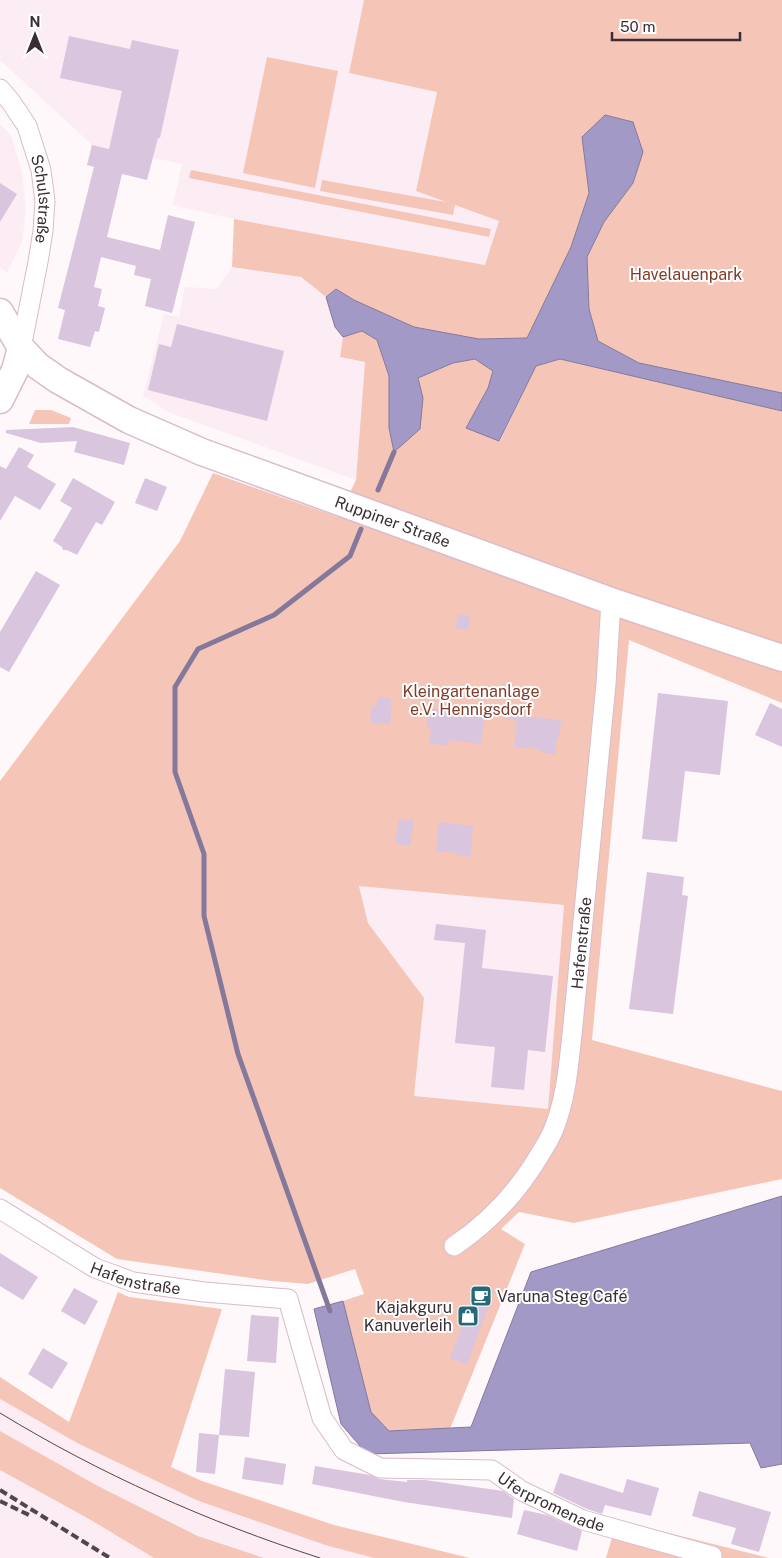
<svg xmlns="http://www.w3.org/2000/svg" width="782" height="1558" font-family="'Public Sans',sans-serif">
  <style>
    .built { fill: #fcecf4 }
    .green { fill: #f5c6b8; fill-rule: evenodd }
    .water { fill: #a399c7; stroke: #84799b }
    .lines { fill: none; stroke-linecap: round; stroke-linejoin: round }
    .stream { stroke: #84799b; stroke-width: 5 }
    .building { fill: #d9c5dd }
    .minor-casing { stroke: #d9bbca; stroke-width: 21 }
    .secondary-casing { stroke: #d9bbca; stroke-width: 29 }
    .minor { stroke: #fff; stroke-width: 19 }
    .secondary { stroke: #fff; stroke-width: 26 }
    .tram { stroke: #51464c; stroke-width: 1 }
    .rail { stroke: #51464c; stroke-width: 4; stroke-dasharray: 8 4; stroke-linecap: butt }
    .labels { text-anchor: middle; stroke-width: 4; stroke-linejoin: round; paint-order: stroke }
    .street-label { font-size: 16px; fill: #3a2e34; stroke: #fff }
    .park-label { font-size: 16px; fill: #7d3b28; stroke: #fff }
    .poi-label { font-size: 16px; fill: #3a2e34; stroke: #fff; text-anchor: start }
  </style>
  <rect width="100%" height="100%" fill="#fef8fb"/>
  <g class="built">
    <polygon points="0,0 364,0 349,72 437,91 416,191 500,221 485,265 234,219 173,205 182,164 92,145 0,60"/>
    <polygon points="0,124 11,135 22,173 26,210 22,242 7,273 0,267"/>
    <polygon points="232,267 301,277 326,297 335,327 343,337 340,357 365,362 356,480 168,412 143,396 164,314 179,317 185,287 217,289"/>
    <polygon points="359,885 564,905 548,1109 414,1096 424,998 368,923"/>
    <polygon points="0,1399 79,1444 196,1500 325,1545 374,1558 264,1558 200,1536 98,1486 0,1431"/>
    <polygon points="0,1470 89,1519 154,1558 0,1558"/>
  </g>
  <g class="green">
    <polygon points="364,0 782,0 782,393 639,363 598,341 589,309 587,257 604,222 633,183 633,122 605,116 582,137 589,193 571,247 527,338 479,339 413,327 354,300 336,289 326,297 301,277 232,267 234,219 485,265 499,221 455,205 453,215 320,191 322,180 446,202 416,191 437,92 349,73"/>
    <polygon points="267,57 338,71 315,188 243,173"/>
    <polygon points="191,170 491,229 489,237 189,178"/>
    <path d="M 362,331 L 377,340 L 389,376 L 389,428 L 423,398 L 418,378 L 453,363 L 476,359 L 493,371 L 488,388 L 466,428 L 500,441 L 536,366 L 560,359 L 782,411 L 782,703 L 629,640 L 592,1040 L 782,1091 L 782,1179 L 574,1223 L 519,1212 L 501,1229 L 525,1244 L 450,1429 L 389,1431 L 371,1412 L 343,1301 L 364,1294 L 355,1269 L 308,1284 L 272,1281 L 117,1259 L 0,1188 L 0,781 L 180,541 L 213,473 L 338,517 L 356,480 L 365,362 L 340,357 L 343,337 ZM 359,886 L 564,905 L 548,1109 L 414,1096 L 424,998 L 368,923 Z"/>
    <polygon points="35,410 51,410 71,418 69,424 29,424"/>
    <polygon points="118,1292 129,1297 222,1309 171,1467 202,1481 334,1525 470,1558 374,1558 325,1545 196,1500 79,1444 0,1399 0,1377 69,1422"/>
    <polygon points="0,1431 98,1486 198,1536 264,1558 154,1558 89,1519 0,1470"/>
    <polygon points="617,1520 769,1558 606,1558"/>
  </g>
  <g class="water">
    <polygon points="605,115 633,122 643,152 633,183 604,222 587,257 589,309 598,341 639,363 782,393 782,411 560,359 536,366 499,441 466,428 488,388 493,371 475,359 453,363 418,378 423,398 420,429 394,452 389,428 389,376 377,340 362,331 343,337 335,327 326,297 336,289 354,300 414,327 479,339 527,338 571,247 589,193 582,137"/>
    <polygon points="782,1196 782,1464 761,1468 750,1443 367,1454 341,1424 314,1309 343,1301 371,1412 389,1431 471,1427 531,1272"/>
  </g>
  <g class="lines">
    <g class="stream">
      <polyline points="378,490 394,452"/>
      <polyline points="330,1311 238,1054 204,916 204,854 175,772 175,687 198,649 274,615 350,556 361,529"/>
    </g>
  </g>
  <g class="building">
    <polygon points="69,36 130,49 132,40 179,50 160,138 158,138 147,180 122,174 107,237 160,250 168,215 195,222 172,313 145,306 151,279 134,275 136,266 101,257 94,287 102,289 98,306 105,308 99,332 95,331 90,347 58,339 65,310 58,308 94,167 87,165 92,145 109,149 122,91 60,78"/>
    <polygon points="0,183 17,194 0,222"/>
    <polygon points="177,324 284,351 267,421 148,390 159,344 171,347"/>
    <polygon points="73,427 130,443 124,465 74,452 77,441 41,443 6,433 6,430"/>
    <polygon points="19,447 34,455 27,467 56,484 40,510 15,496 0,521 0,466 6,469"/>
    <polygon points="73,478 115,502 102,525 96,522 77,555 67,550 63,550 62,547 53,541 72,508 60,501"/>
    <polygon points="145,478 167,487 157,511 135,503"/>
    <polygon points="36,571 60,585 9,672 0,667 0,632"/>
    <polygon points="458,614 470,616 468,630 455,628"/>
    <polygon points="658,693 728,701 720,775 685,771 677,842 642,839"/>
    <polygon points="378,697 391,698 390,705 392,706 390,724 370,723 372,706 377,706"/>
    <polygon points="770,703 782,709 782,747 755,735"/>
    <polygon points="508,705 522,707 521,716 561,720 559,738 557,738 555,754 540,752 540,749 514,747 517,721 507,720"/>
    <polygon points="428,708 471,713 471,711 485,713 481,744 449,740 448,745 429,744 431,728 427,727"/>
    <polygon points="399,819 414,820 410,846 395,844"/>
    <polygon points="439,822 473,826 471,857 457,855 457,853 436,851"/>
    <polygon points="647,872 684,877 682,895 688,896 673,1014 629,1009"/>
    <polygon points="436,924 486,930 482,968 553,976 545,1052 528,1050 524,1090 491,1087 495,1047 455,1043 465,943 434,940"/>
    <polygon points="0,1253 38,1277 23,1300 0,1286"/>
    <polygon points="477,1285 494,1291 467,1365 450,1358"/>
    <polygon points="74,1288 98,1301 85,1325 61,1311"/>
    <polygon points="251,1315 279,1317 276,1363 247,1361"/>
    <polygon points="43,1348 68,1363 52,1389 28,1374"/>
    <polygon points="225,1369 255,1372 249,1437 219,1435"/>
    <polygon points="199,1433 219,1435 215,1474 196,1472"/>
    <polygon points="245,1457 286,1464 283,1485 242,1479"/>
    <polygon points="315,1466 370,1475 379,1479 407,1482 407,1480 425,1480 503,1491 514,1499 512,1518 404,1502 312,1484"/>
    <polygon points="560,1473 623,1493 627,1479 659,1488 651,1516 605,1505 602,1514 587,1509 553,1493"/>
    <polygon points="699,1491 771,1512 759,1552 731,1544 736,1528 692,1516"/>
    <polygon points="524,1510 547,1515 582,1531 577,1551 517,1534"/>
  </g>
  <g class="lines">
    <g class="minor-casing">
      <g id="minor">
        <path id="s1" d="M 0,89 L 11,102 L 27,126 L 41,170 L 45,201 L 43,231 L 38,262 L 21,348"/>
        <path id="s2" d="M 0,1209 L 95,1268 L 133,1282 L 204,1292 L 288,1299 L 322,1418 L 344,1450 L 380,1468 L 492,1470 L 522,1491 L 583,1520 L 712,1556 L 712,1558"/>
        <path id="s3" d="M 454,1246 C 490,1222 520,1189 542,1151 C 546,1145 550,1138 553,1131 C 567,1097 569,1061 573,1025 L 606,684 L 611,601"/>
      </g>
    </g>
    <g class="secondary-casing">
      <g id="secondary">
        <path id="s4" d="M 0,312 L 21,348 L 38,366 L 58,380 L 129,420 L 202,452 L 611,601 L 782,658"/>
        <polyline points="0,400 15,370 21,348"/>
      </g>
    </g>
    <use href="#minor" class="minor"/>
    <use href="#secondary" class="secondary"/>
    <path class="tram" d="M 0,1413 C 100,1474 208,1522 320,1558"/>
    <g class="rail">
      <polyline points="0,1490 110,1558"/>
      <polyline points="0,1501 29,1515"/>
    </g>
  </g>
  <defs>
    <g id="cafe-square" transform="scale(1.125)"><rect x="-9" y="-9" width="18" height="18" rx="4" fill="#24687a" stroke="#fff"/><path d="M-5.5-4.5H6V0H3Q3 3.5 0 3.5H-2.5Q-5.5 3.5-5.5 0ZM3-3.2v2h1.7v-2ZM-6 4.5H4V6H-6Z" fill="#fff"/></g>
    <g id="shop-square" transform="scale(1.125)"><rect x="-9" y="-9" width="18" height="18" rx="4" fill="#24687a" stroke="#fff"/><path d="M-5-2.5h2.3a2.7 3.5 0 0 1 5.4 0H5L5.5 6h-11ZM-1.5-2.5h3a1.5 2.3 0 0 0-3 0Z" fill="#fff"/></g>
  </defs>
  <g fill-rule="evenodd">
    <use href="#cafe-square" x="481" y="1296"/>
    <use href="#shop-square" x="468" y="1316"/>
  </g>
  <g class="labels">
    <g class="street-label">
      <text dy="6" stroke="none"><textPath href="#s1" startOffset="121">Schulstraße</textPath></text>
      <text dy="6" stroke="none"><textPath href="#s4" startOffset="455">Ruppiner Straße</textPath></text>
      <text dy="6" stroke="none"><textPath href="#s3" startOffset="344">Hafenstraße</textPath></text>
      <text dy="6" stroke="none"><textPath href="#s2" startOffset="154">Hafenstraße</textPath></text>
      <text dy="6" stroke="none"><textPath href="#s2" startOffset="691">Uferpromenade</textPath></text>
    </g>
    <g class="park-label">
      <text x="686" y="280">Havelauenpark</text>
      <text x="471" y="697">Kleingartenanlage<tspan x="471" dy="18">e.V. Hennigsdorf</tspan></text>
    </g>
    <g class="poi-label">
      <text x="497" y="1302">Varuna Steg Café</text>
      <text x="452" y="1313" text-anchor="end">Kajakguru<tspan x="452" dy="18">Kanuverleih</tspan></text>
    </g>
  </g>
  <g transform="translate(35 35)" stroke="#ffffff" stroke-width="4" paint-order="stroke">
  <path d="M0-4L9 19L0 12L-9 19Z" fill="#3a2e34"/>
  <text y="-8" font-size="14" font-weight="bold" text-anchor="middle" fill="#3a2e34">N</text>
  </g>
  <path d="M612 32v8h128v-8" fill="none" stroke="#3a2e34" stroke-width="2.5"/>
  <text x="620" y="32" font-size="15" fill="#3a2e34" stroke="#ffffff" stroke-width="4" paint-order="stroke">50 m</text>
</svg>
